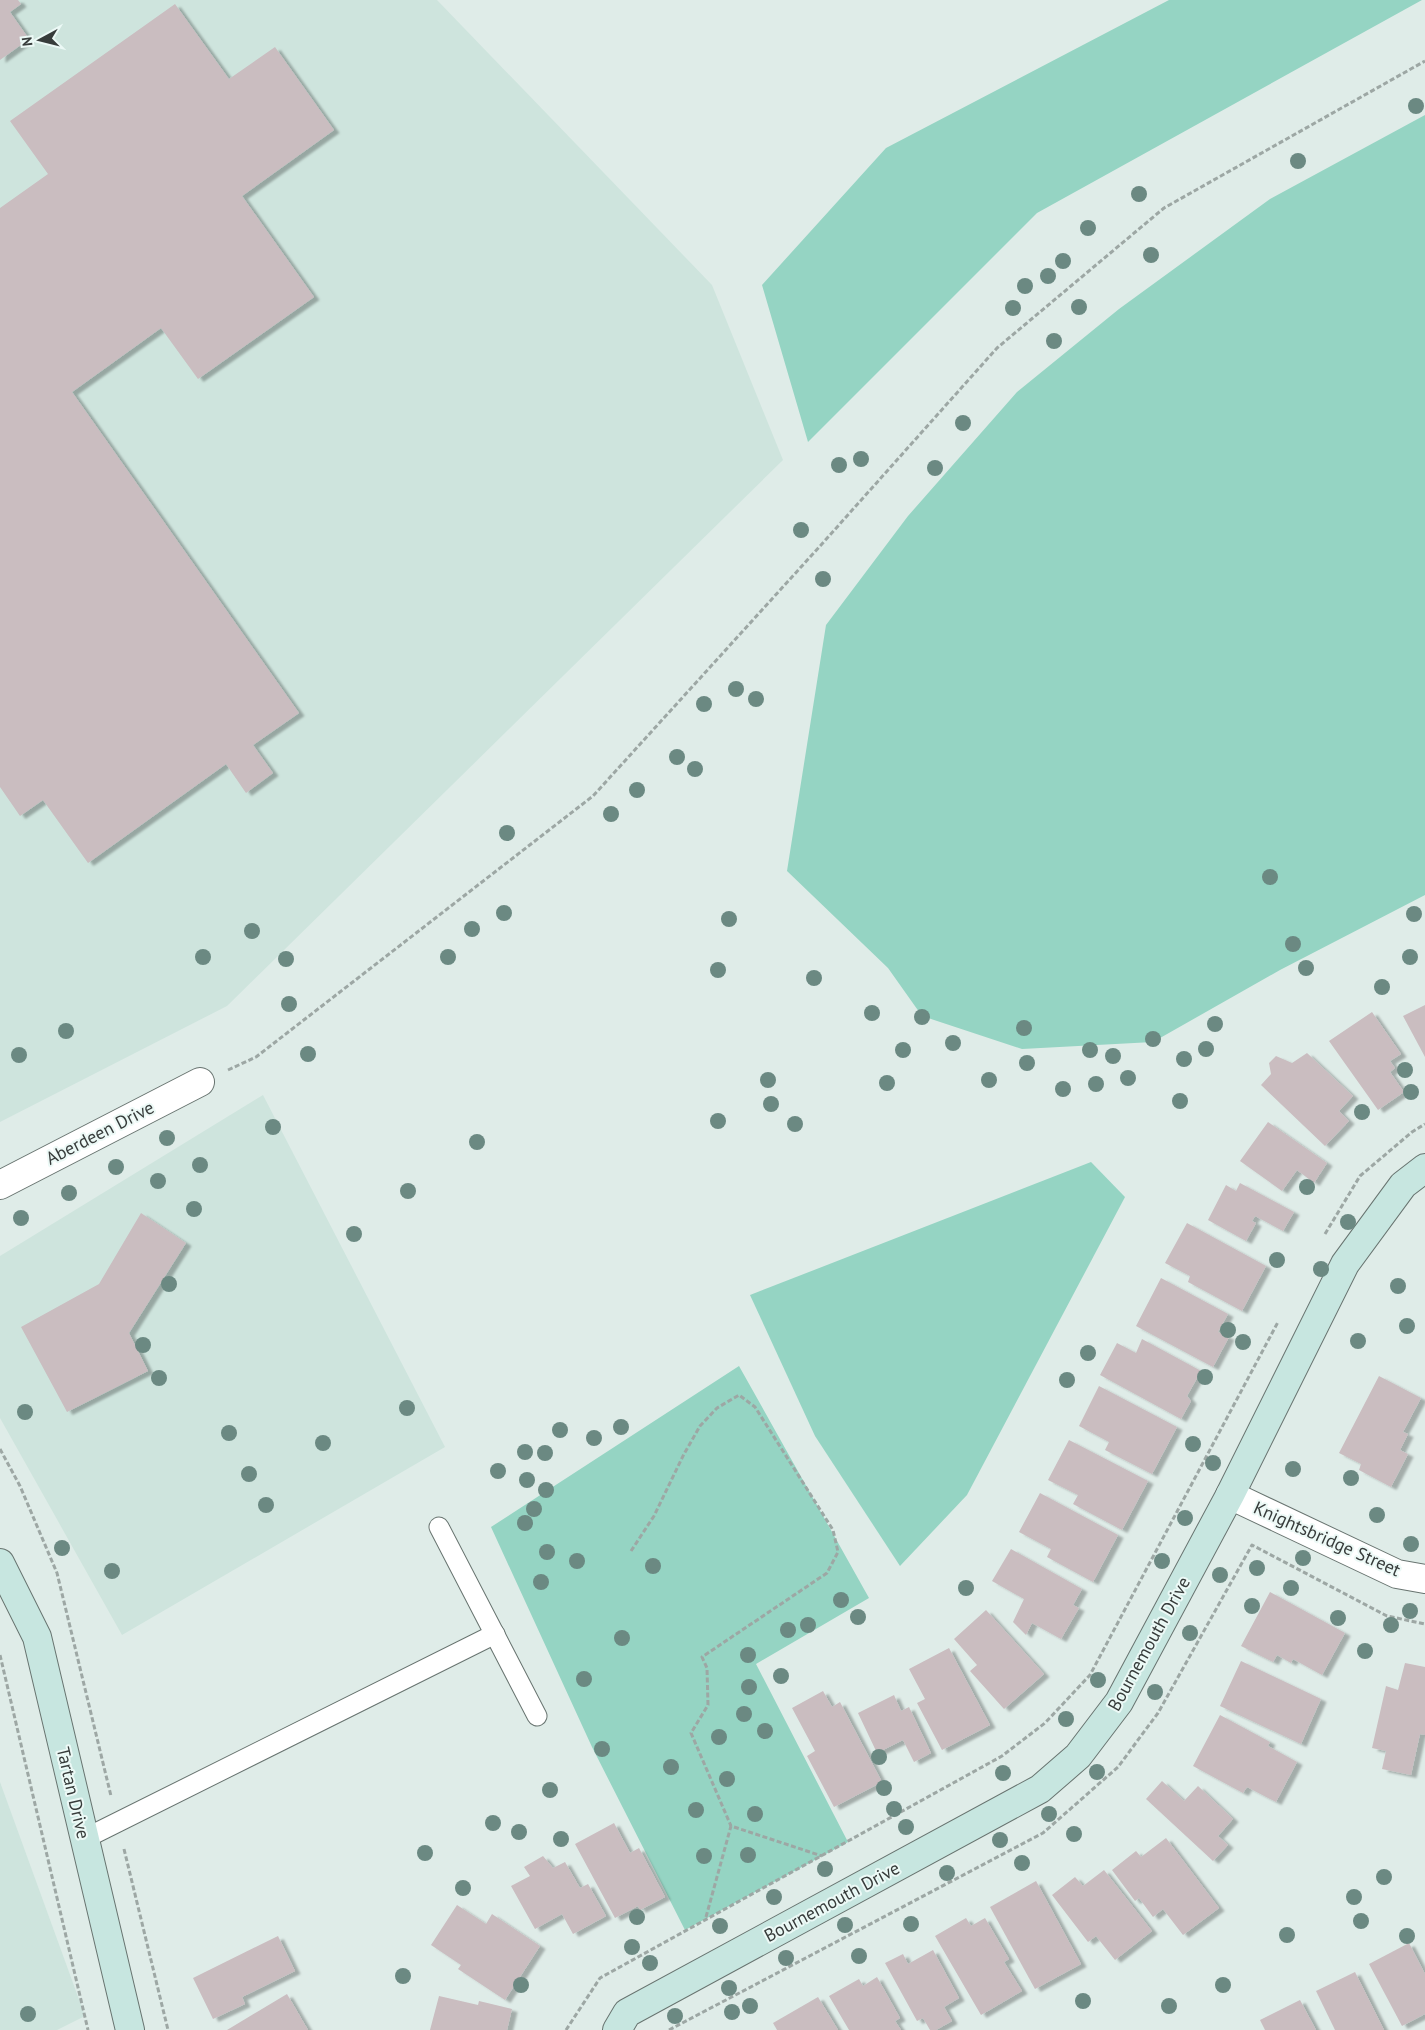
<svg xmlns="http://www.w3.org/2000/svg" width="1425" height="2030" font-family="'PT Sans',sans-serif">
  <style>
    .built { fill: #cee4dd }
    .green { fill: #95d4c3 }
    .building { fill: #cabdc0; filter: url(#shadow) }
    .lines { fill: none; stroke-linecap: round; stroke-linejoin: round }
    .lane-casing { stroke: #687470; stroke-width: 21 }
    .street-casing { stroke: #687470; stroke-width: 30 }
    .secondary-casing { stroke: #687470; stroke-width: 30 }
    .path { stroke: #9da7a4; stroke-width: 3; stroke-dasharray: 5 2.5; stroke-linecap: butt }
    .lane { stroke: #fff; stroke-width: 19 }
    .street { stroke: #fff; stroke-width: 28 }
    .secondary { stroke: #c7e6e0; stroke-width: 28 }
    .tree { fill: #6b8982 }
    .labels { text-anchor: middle; stroke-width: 4; stroke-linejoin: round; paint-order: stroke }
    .street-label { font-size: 18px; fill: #373c3b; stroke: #ecf9f6 }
  </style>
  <defs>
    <filter id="shadow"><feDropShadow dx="5.5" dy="3" stdDeviation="1" flood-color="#0004"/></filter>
  </defs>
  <rect width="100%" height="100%" fill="#dfece8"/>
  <g class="built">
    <polygon points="0,0 437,0 712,285 783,460 227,1006 0,1122"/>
    <polygon points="263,1095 445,1447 122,1635 0,1418 0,1256"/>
    <polygon points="0,1782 85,2016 57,2030 0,2030"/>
  </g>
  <g class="green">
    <polygon points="1169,0 1422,0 1037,213 808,442 762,285 886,148"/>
    <polygon points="1425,115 1425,895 1280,970 1153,1042 1022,1049 922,1016 888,968 787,871 826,625 908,516 1017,392 1119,309 1270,199"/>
    <polygon points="1091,1162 1125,1197 967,1495 900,1566 815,1436 750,1295"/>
    <polygon points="739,1366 869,1598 756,1664 848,1842 685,1930 592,1747 491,1527"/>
  </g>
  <g class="building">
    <polygon points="0,0 18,0 21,4 10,12 29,39 0,60"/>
    <polygon points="175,4 229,79 275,47 334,130 242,196 314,297 198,379 161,328 72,392 299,713 253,745 273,773 246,793 226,764 88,863 43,800 20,816 0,787 0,208 48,174 10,121"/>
    <polygon points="1425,1005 1425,1057 1403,1016"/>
    <polygon points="1372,1012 1401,1054 1390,1061 1395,1068 1390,1072 1404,1092 1378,1110 1329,1041"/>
    <polygon points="1307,1053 1353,1096 1339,1111 1349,1121 1325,1146 1261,1085 1271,1074 1269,1063 1276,1056 1292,1063"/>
    <polygon points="1268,1122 1327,1163 1314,1183 1297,1170 1282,1191 1240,1161"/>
    <polygon points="1240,1183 1294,1212 1283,1231 1255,1216 1252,1221 1256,1223 1246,1241 1208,1220 1226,1185 1236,1191"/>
    <polygon points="141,1213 186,1243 129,1333 148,1371 67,1412 21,1327 99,1284"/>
    <polygon points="1187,1223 1266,1266 1242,1311 1188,1282 1190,1276 1165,1263"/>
    <polygon points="1161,1278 1228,1314 1218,1332 1229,1337 1213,1367 1136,1326"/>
    <polygon points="1142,1339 1201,1371 1187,1396 1191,1401 1181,1419 1100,1375 1117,1343 1136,1353"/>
    <polygon points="1379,1376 1421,1398 1403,1432 1408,1434 1400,1450 1408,1454 1391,1487 1359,1470 1361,1464 1339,1453"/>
    <polygon points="1099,1386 1177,1427 1152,1474 1105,1450 1109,1442 1079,1426"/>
    <polygon points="1069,1440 1148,1481 1122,1530 1073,1504 1078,1495 1048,1480"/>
    <polygon points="1040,1493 1118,1535 1093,1582 1047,1557 1051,1549 1019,1532"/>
    <polygon points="1011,1549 1082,1589 1073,1605 1079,1608 1061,1639 1032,1623 1026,1635 1013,1622 1024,1599 992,1581"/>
    <polygon points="1270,1592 1345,1633 1322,1675 1293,1659 1291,1663 1277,1655 1273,1662 1241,1646"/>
    <polygon points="986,1610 1044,1674 1004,1709 970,1671 977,1665 954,1639"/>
    <polygon points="949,1648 990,1725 942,1750 917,1703 925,1699 909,1669"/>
    <polygon points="1241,1661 1321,1699 1301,1744 1220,1706"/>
    <polygon points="1405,1663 1425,1667 1425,1735 1420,1734 1411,1775 1382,1769 1386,1751 1372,1748 1386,1686 1398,1690"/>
    <polygon points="823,1691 832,1707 840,1702 882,1782 834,1807 807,1756 815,1751 792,1708"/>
    <polygon points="894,1695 901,1711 909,1707 931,1753 914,1762 903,1740 877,1753 858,1713"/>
    <polygon points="1220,1715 1270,1742 1268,1746 1297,1762 1276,1802 1247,1787 1243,1793 1193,1766"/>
    <polygon points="1162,1781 1184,1801 1198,1786 1233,1819 1218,1836 1228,1845 1213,1861 1146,1799"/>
    <polygon points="614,1823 630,1853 639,1848 665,1897 640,1910 638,1906 615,1918 575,1844"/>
    <polygon points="1166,1838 1219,1908 1183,1935 1163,1909 1153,1917 1139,1898 1135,1901 1112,1870 1136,1851 1141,1857"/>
    <polygon points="543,1856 553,1868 565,1862 580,1888 588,1884 606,1916 573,1934 562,1914 535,1929 511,1886 530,1876 524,1867"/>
    <polygon points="1104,1870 1152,1931 1115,1960 1096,1936 1088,1942 1052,1895 1075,1877 1083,1886"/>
    <polygon points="1036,1881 1081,1964 1035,1989 990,1907"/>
    <polygon points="457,1905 486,1924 492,1914 540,1946 505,2000 458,1969 461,1965 431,1945"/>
    <polygon points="966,1918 971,1926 985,1918 1009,1959 1004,1962 1022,1991 981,2015 935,1936"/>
    <polygon points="278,1936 295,1971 242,1997 245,2004 213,2019 193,1978"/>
    <polygon points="1409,1943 1425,1974 1425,2014 1402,2026 1369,1964"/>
    <polygon points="933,1950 959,1998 944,2007 952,2021 936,2030 930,2030 923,2018 917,2021 885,1963 903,1954 908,1964"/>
    <polygon points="1355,1972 1384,2030 1335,2030 1316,1991"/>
    <polygon points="877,1977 900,2018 895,2021 901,2030 849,2030 829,1996 859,1979 863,1986"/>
    <polygon points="287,1994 308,2030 227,2030"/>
    <polygon points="439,1996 478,2005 479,2001 512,2009 507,2030 430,2030"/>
    <polygon points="818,1997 838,2030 777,2030 773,2023"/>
    <polygon points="1300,2000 1316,2030 1265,2030 1260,2020"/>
  </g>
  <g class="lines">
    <g class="lane-casing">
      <g id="lane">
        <polyline points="439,1527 537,1716"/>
        <polyline points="84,1839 495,1634"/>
      </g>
    </g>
    <g class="street-casing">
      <g id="street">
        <polyline points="0,1185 200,1082"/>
        <polyline points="1230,1495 1397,1574 1425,1579"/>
      </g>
    </g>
    <g class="secondary-casing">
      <g id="secondary">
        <polyline points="0,1563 37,1637 130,2030"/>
        <polyline points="617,2030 627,2013 1040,1789 1078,1756 1119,1702 1230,1495 1345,1264 1403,1185 1425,1168"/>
      </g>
    </g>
    <g class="path">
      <polyline points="228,1070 256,1057 593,796 821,545 997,348 1164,208 1425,61"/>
      <polyline points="1325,1234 1360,1176 1412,1132 1425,1124"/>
      <polyline points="0,1449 20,1486 57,1573 111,1796"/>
      <polyline points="631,1551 654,1516 684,1454 700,1426 717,1408 739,1395 755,1407 833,1530 838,1552 827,1573 702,1657 707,1668 708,1705 691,1733 731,1826"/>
      <polyline points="0,1655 88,2030"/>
      <polyline points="124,1849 168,2030"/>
      <polyline points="706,1917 731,1826 822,1856"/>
      <polyline points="566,2030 600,1978 1002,1756 1045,1723 1090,1675 1278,1322"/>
      <polyline points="669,2030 1043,1833 1118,1767 1158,1713 1252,1545 1387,1616 1425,1624"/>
    </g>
    <use href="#lane" class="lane"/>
    <use href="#street" class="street"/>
    <use href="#secondary" class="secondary"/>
  </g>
  <g class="tree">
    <circle cx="1416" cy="106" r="8"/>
    <circle cx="1298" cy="161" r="8"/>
    <circle cx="1139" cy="194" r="8"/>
    <circle cx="1088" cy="228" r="8"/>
    <circle cx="1151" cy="255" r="8"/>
    <circle cx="1063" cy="261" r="8"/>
    <circle cx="1048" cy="276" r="8"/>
    <circle cx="1025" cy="286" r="8"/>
    <circle cx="1079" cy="307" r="8"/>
    <circle cx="1013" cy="308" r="8"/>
    <circle cx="1054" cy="341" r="8"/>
    <circle cx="963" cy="423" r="8"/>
    <circle cx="861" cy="459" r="8"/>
    <circle cx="839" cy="465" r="8"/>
    <circle cx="935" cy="468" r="8"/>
    <circle cx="801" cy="530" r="8"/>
    <circle cx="823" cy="579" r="8"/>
    <circle cx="736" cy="689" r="8"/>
    <circle cx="756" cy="699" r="8"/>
    <circle cx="704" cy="704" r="8"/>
    <circle cx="677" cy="757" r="8"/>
    <circle cx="695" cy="769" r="8"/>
    <circle cx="637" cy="790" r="8"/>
    <circle cx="611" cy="814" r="8"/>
    <circle cx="507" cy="833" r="8"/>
    <circle cx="1270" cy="877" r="8"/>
    <circle cx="504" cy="913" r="8"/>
    <circle cx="1414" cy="914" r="8"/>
    <circle cx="729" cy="919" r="8"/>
    <circle cx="472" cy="929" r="8"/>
    <circle cx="252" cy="931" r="8"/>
    <circle cx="1293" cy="944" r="8"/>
    <circle cx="203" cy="957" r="8"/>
    <circle cx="448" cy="957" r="8"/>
    <circle cx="1410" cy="957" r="8"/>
    <circle cx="286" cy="959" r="8"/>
    <circle cx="1306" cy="968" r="8"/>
    <circle cx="718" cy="970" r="8"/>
    <circle cx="814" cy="978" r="8"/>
    <circle cx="1382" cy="987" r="8"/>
    <circle cx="289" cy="1004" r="8"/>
    <circle cx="872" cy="1013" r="8"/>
    <circle cx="922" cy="1017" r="8"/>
    <circle cx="1215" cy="1024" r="8"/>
    <circle cx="1024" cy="1028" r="8"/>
    <circle cx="66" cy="1031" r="8"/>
    <circle cx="1153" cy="1039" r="8"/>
    <circle cx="953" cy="1043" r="8"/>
    <circle cx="1206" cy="1049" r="8"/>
    <circle cx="903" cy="1050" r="8"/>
    <circle cx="1090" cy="1050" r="8"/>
    <circle cx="308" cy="1054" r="8"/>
    <circle cx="19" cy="1055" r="8"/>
    <circle cx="1113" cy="1056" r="8"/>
    <circle cx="1184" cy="1059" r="8"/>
    <circle cx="1027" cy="1063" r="8"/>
    <circle cx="1405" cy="1070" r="8"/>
    <circle cx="1128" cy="1078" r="8"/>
    <circle cx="768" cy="1080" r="8"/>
    <circle cx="989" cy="1080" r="8"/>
    <circle cx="887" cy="1083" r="8"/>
    <circle cx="1096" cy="1084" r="8"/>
    <circle cx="1063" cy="1089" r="8"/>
    <circle cx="1411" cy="1092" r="8"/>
    <circle cx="1180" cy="1101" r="8"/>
    <circle cx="771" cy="1104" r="8"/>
    <circle cx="1362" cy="1112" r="8"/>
    <circle cx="718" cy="1121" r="8"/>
    <circle cx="795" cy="1124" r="8"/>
    <circle cx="273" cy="1127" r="8"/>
    <circle cx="167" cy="1138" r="8"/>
    <circle cx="477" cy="1142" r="8"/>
    <circle cx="200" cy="1165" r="8"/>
    <circle cx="116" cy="1167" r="8"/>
    <circle cx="158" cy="1181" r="8"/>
    <circle cx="1307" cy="1187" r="8"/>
    <circle cx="408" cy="1191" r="8"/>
    <circle cx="69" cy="1193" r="8"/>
    <circle cx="194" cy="1209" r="8"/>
    <circle cx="21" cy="1218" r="8"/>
    <circle cx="1348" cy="1222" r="8"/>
    <circle cx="354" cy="1234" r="8"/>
    <circle cx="1277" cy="1260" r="8"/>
    <circle cx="1321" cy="1269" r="8"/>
    <circle cx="169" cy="1284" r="8"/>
    <circle cx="1398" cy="1286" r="8"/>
    <circle cx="1407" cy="1326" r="8"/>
    <circle cx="1228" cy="1330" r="8"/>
    <circle cx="1358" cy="1341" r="8"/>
    <circle cx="1243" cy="1342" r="8"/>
    <circle cx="143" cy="1345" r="8"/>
    <circle cx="1088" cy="1353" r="8"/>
    <circle cx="1205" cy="1377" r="8"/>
    <circle cx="159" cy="1378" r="8"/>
    <circle cx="1067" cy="1380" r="8"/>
    <circle cx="407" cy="1408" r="8"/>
    <circle cx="25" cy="1412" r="8"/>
    <circle cx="621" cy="1427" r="8"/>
    <circle cx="560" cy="1430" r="8"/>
    <circle cx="229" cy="1433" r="8"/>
    <circle cx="594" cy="1438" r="8"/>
    <circle cx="323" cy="1443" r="8"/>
    <circle cx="1193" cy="1444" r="8"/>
    <circle cx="525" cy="1452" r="8"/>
    <circle cx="545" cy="1453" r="8"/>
    <circle cx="1213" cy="1463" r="8"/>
    <circle cx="1293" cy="1469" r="8"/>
    <circle cx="498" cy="1471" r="8"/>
    <circle cx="249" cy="1474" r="8"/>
    <circle cx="1351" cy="1478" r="8"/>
    <circle cx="527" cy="1480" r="8"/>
    <circle cx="546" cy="1490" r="8"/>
    <circle cx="266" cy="1505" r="8"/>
    <circle cx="534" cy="1509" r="8"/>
    <circle cx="1377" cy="1515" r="8"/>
    <circle cx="1185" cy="1518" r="8"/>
    <circle cx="525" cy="1523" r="8"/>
    <circle cx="1411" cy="1544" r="8"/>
    <circle cx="62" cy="1548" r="8"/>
    <circle cx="547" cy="1552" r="8"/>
    <circle cx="1303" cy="1558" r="8"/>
    <circle cx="577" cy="1561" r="8"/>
    <circle cx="1162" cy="1561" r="8"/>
    <circle cx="653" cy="1566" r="8"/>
    <circle cx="1257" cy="1568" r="8"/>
    <circle cx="112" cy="1571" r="8"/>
    <circle cx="1220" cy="1575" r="8"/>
    <circle cx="541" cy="1582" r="8"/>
    <circle cx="966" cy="1588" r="8"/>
    <circle cx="1291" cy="1588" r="8"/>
    <circle cx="841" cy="1600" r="8"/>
    <circle cx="1252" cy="1606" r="8"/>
    <circle cx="1410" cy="1611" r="8"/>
    <circle cx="858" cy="1617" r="8"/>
    <circle cx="1338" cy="1618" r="8"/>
    <circle cx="808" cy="1625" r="8"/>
    <circle cx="1391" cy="1625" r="8"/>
    <circle cx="788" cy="1630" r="8"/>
    <circle cx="1190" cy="1633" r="8"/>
    <circle cx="622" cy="1638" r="8"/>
    <circle cx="1365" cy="1651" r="8"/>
    <circle cx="748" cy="1655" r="8"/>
    <circle cx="781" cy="1676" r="8"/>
    <circle cx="584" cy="1679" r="8"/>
    <circle cx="1098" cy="1680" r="8"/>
    <circle cx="749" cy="1687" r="8"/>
    <circle cx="1155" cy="1692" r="8"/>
    <circle cx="744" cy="1714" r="8"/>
    <circle cx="1066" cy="1719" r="8"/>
    <circle cx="765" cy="1731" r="8"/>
    <circle cx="719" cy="1737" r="8"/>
    <circle cx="602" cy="1749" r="8"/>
    <circle cx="879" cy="1757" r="8"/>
    <circle cx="671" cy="1767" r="8"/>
    <circle cx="1097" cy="1772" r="8"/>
    <circle cx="1003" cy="1773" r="8"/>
    <circle cx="727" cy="1779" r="8"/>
    <circle cx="884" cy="1788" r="8"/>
    <circle cx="550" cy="1790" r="8"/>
    <circle cx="894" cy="1809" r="8"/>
    <circle cx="696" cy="1810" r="8"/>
    <circle cx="755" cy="1814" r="8"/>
    <circle cx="1049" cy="1814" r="8"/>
    <circle cx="493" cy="1823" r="8"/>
    <circle cx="906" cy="1827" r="8"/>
    <circle cx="519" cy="1832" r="8"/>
    <circle cx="1074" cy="1834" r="8"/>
    <circle cx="561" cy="1839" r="8"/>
    <circle cx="1000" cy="1840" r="8"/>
    <circle cx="425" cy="1853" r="8"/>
    <circle cx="748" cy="1855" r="8"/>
    <circle cx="704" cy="1856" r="8"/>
    <circle cx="1022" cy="1863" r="8"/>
    <circle cx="825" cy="1869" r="8"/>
    <circle cx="947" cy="1873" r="8"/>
    <circle cx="1384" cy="1877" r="8"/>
    <circle cx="463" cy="1888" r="8"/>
    <circle cx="774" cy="1897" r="8"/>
    <circle cx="1354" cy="1897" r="8"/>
    <circle cx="637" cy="1917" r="8"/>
    <circle cx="1361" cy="1921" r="8"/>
    <circle cx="911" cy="1924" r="8"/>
    <circle cx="845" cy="1925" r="8"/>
    <circle cx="720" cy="1926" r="8"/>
    <circle cx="1287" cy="1935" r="8"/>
    <circle cx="1407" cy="1936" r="8"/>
    <circle cx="632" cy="1947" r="8"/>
    <circle cx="859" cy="1956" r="8"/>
    <circle cx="786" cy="1958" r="8"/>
    <circle cx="650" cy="1963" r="8"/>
    <circle cx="403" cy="1976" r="8"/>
    <circle cx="521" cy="1985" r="8"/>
    <circle cx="1223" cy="1985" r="8"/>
    <circle cx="729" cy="1988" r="8"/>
    <circle cx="1083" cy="2001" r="8"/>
    <circle cx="750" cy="2006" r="8"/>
    <circle cx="1169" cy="2006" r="8"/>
    <circle cx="732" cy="2012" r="8"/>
    <circle cx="28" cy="2014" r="8"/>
    <circle cx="675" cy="2016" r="8"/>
  </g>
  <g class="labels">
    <g class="street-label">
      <text transform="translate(100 1133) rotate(-27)" y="6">Aberdeen Drive</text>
      <text transform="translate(1327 1539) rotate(24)" y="6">Knightsbridge Street</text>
      <text transform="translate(1149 1644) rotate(-61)" y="6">Bournemouth Drive</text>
      <text transform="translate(73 1793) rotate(77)" y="6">Tartan Drive</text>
      <text transform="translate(832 1902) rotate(-28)" y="6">Bournemouth Drive</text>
    </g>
  </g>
  <g transform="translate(40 40) rotate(263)" stroke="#ecf9f6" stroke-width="4" paint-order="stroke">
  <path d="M0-4L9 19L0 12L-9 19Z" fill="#373c3b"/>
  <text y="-8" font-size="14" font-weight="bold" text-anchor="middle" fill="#373c3b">N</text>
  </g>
</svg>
